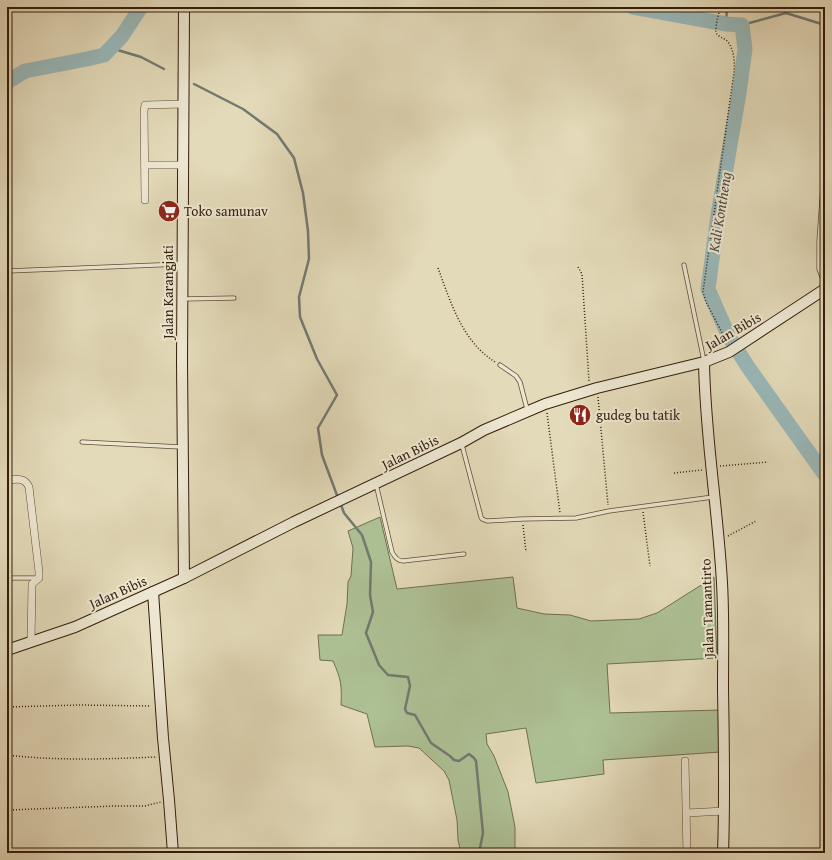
<svg xmlns="http://www.w3.org/2000/svg" width="832" height="860" font-family="'Gentium Book Plus',serif">
  <style>
    .green { fill: #adc195; stroke: #706f50 }
    .lines { fill: none; stroke-linecap: round; stroke-linejoin: round }
    .stream { stroke: #717a73; stroke-width: 2.5 }
    .river { stroke: #99b8b9; stroke-width: 15 }
    .lane-casing { stroke: #604c36; stroke-width: 5 }
    .street-casing { stroke: #604c36; stroke-width: 8 }
    .secondary-casing { stroke: #341d0b; stroke-width: 12 }
    .path { stroke: #341d0b; stroke-width: 1.5; stroke-dasharray: 1 2; stroke-linecap: butt }
    .lane { stroke: #ede7d2; stroke-width: 3.5 }
    .street { stroke: #ede7d2; stroke-width: 7 }
    .secondary { stroke: #ede7d2; stroke-width: 10 }
    .labels { text-anchor: middle; stroke-width: 4; stroke-linejoin: round; paint-order: stroke }
    .poi-label { font-size: 14px; fill: #341d0b; stroke: #ede7d2; text-anchor: start }
    .street-label { font-size: 14px; fill: #341d0b; stroke: #ede7d2 }
    .water-label { font-size: 15px; font-style: italic; fill: #524c3f; stroke: #ede7d2 }
  </style>
  <rect width="100%" height="100%" fill="#e3dab9"/>
  <filter id="stains"><feTurbulence type="fractalNoise" baseFrequency=".005" numOctaves="4"/><feColorMatrix values="0 0 0 0 .2 0 0 0 0 .09 0 0 0 0 .02 0 0 0 .5 -.17"/></filter>
  <radialGradient id="worn" r=".72"><stop offset=".6" stop-color="#630" stop-opacity="0"/><stop offset="1" stop-color="#630" stop-opacity=".3"/></radialGradient>
  <path class="green" d="M 380,517 L 397,589 L 513,577 L 517,608 L 544,614 L 570,615 L 591,621 L 639,619 L 657,613 L 714,577 L 717,658 L 607,664 L 610,713 L 720,710 L 720,752 L 603,760 L 604,774 L 536,783 L 526,728 L 486,734 L 487,744 L 494,756 L 508,792 L 515,827 L 515,853 L 461,853 L 458,840 L 457,820 L 449,780 L 444,771 L 419,748 L 408,746 L 375,747 L 367,714 L 341,705 C 342,685 341,679 333,661 L 320,660 L 318,635 L 342,635 L 347,604 L 348,582 L 351,576 L 353,548 L 348,531 Z"/>
  <g class="lines">
    <g class="stream">
      <polyline points="726,24 727,7"/>
      <polyline points="742,25 786,13 825,25"/>
      <polyline points="111,48 141,57 164,69"/>
      <polyline points="194,84 243,109 277,134 294,158 303,193 308,231 309,259 299,297 300,317 317,359 337,395 318,428 322,455 338,498"/>
      <polyline points="340,502 344,513 362,535 371,562 370,595 373,612 366,633 379,665 388,675 408,677 410,686 405,709 407,713 415,715 431,743 450,756 454,760 459,761 469,754 474,758 476,761 483,833 479,853"/>
    </g>
    <g class="river">
      <polyline points="633,7 726,24 742,25 745,49 739,93 718,215 708,289 729,337 748,367 825,475"/>
      <polyline points="7,82 25,71 87,59 104,55 122,36 141,7"/>
    </g>
    <g class="lane-casing">
      <g id="lane">
        <polyline points="824,171 819,241 819,269 825,285"/>
        <polyline points="684,265 704,361"/>
        <polyline points="7,271 182,264"/>
        <polyline points="183,299 234,298"/>
        <polyline points="500,365 516,376 520,382 527,409"/>
        <polyline points="82,442 181,447"/>
        <polyline points="462,445 481,517 482,519 487,521 522,519 576,518 609,511 713,497"/>
        <path d="M 376,484 L 392,552 C 394,556 398,561 403,561 L 464,554"/>
        <polyline points="7,578 37,578"/>
      </g>
    </g>
    <g class="street-casing">
      <g id="street">
        <polyline points="145,165 183,165"/>
        <polyline points="145,200 144,111 145,105 184,104"/>
        <path d="M 7,480 C 16,479 25,477 29,487 L 39,572 L 39,578 L 32,584 L 31,642"/>
        <polyline points="685,761 687,853"/>
        <polyline points="687,813 724,811"/>
      </g>
    </g>
    <g class="secondary-casing">
      <g id="secondary">
        <polyline points="184,7 182,362 184,578"/>
        <path d="M 704,362 C 705,436 718,509 722,583 C 724,618 723,654 723,689 C 724,744 725,798 723,853"/>
        <polyline points="153,592 163,738 169,800 173,853"/>
        <polyline points="7,650 75,627 184,578 294,522 461,443 484,430 545,404 597,388 704,362 729,352 825,289"/>
      </g>
    </g>
    <g class="path">
      <path d="M 720,7 C 719,14 715,26 716,32 C 717,37 725,38 728,42 C 734,50 735,62 734,72 L 703,292 L 706,302 L 727,342"/>
      <polyline points="578,267 582,274 589,381"/>
      <path d="M 438,268 C 451,303 462,341 495,362"/>
      <polyline points="598,397 608,505"/>
      <polyline points="547,413 560,513"/>
      <polyline points="720,466 768,462"/>
      <polyline points="674,473 702,470"/>
      <polyline points="643,512 650,566"/>
      <polyline points="523,525 526,552"/>
      <polyline points="728,536 756,521"/>
      <polyline points="7,707 80,705 151,706"/>
      <path d="M 7,755 C 57,761 107,759 157,757"/>
      <polyline points="7,810 115,806 145,806 161,802"/>
    </g>
    <use href="#lane" class="lane"/>
    <use href="#street" class="street"/>
    <use href="#secondary" class="secondary"/>
  </g>
  <defs>
    <g id="supermarket-disc" transform="scale(1.15)"><circle r="9.5" fill="#8f2418" stroke="#ede7d2"/><path d="M-6-5.5h2.5l.6 2H6L4.5 2H-2.5L-4.4-4H-6ZM-1.5 3.2a1.3 1.3 0 1 0 .1 0ZM3 3.2a1.3 1.3 0 1 0 .1 0Z" fill="#fff"/></g>
    <g id="restaurant-disc" transform="scale(1.15)"><circle r="9.5" fill="#8f2418" stroke="#ede7d2"/><path d="M-5-6h1v4h1v-4h1v4h1v-4h1v5L-1.5 .5V6h-2V.5L-5-1ZM5-6V6H3V1.5H1.5Q1.5-4 5-6Z" fill="#fff"/></g>
  </defs>
  <g fill-rule="evenodd">
    <use href="#supermarket-disc" x="169" y="211"/>
    <use href="#restaurant-disc" x="580" y="415"/>
  </g>
  <g class="labels">
    <g class="poi-label">
      <text x="184" y="216">Toko samunav</text>
      <text x="596" y="420">gudeg bu tatik</text>
    </g>
    <g class="street-label">
      <text transform="translate(168 292) rotate(-90)" y="5">Jalan Karangjati</text>
      <text transform="translate(733 331) rotate(-30)" y="5">Jalan Bibis</text>
      <text transform="translate(410 452) rotate(-26)" y="5">Jalan Bibis</text>
      <text transform="translate(118 592) rotate(-24)" y="5">Jalan Bibis</text>
      <text transform="translate(707 608) rotate(-92)" y="5">Jalan Tamantirto</text>
    </g>
    <g class="water-label">
      <text transform="translate(720 212) rotate(-81)" y="5">Kali Kontheng</text>
    </g>
  </g>
  <rect width="832" height="860" fill="none" stroke="#e3dab9" stroke-width="24"/>
  <rect x="8" y="8" width="816" height="844" fill="none" stroke="#341d0b" stroke-width="2"/>
  <rect x="12" y="12" width="808" height="836" fill="none" stroke="#341d0b"/>
  <rect width="100%" height="100%" filter="url(#stains)"/>
  <rect width="100%" height="100%" fill="url(#worn)"/>
</svg>
